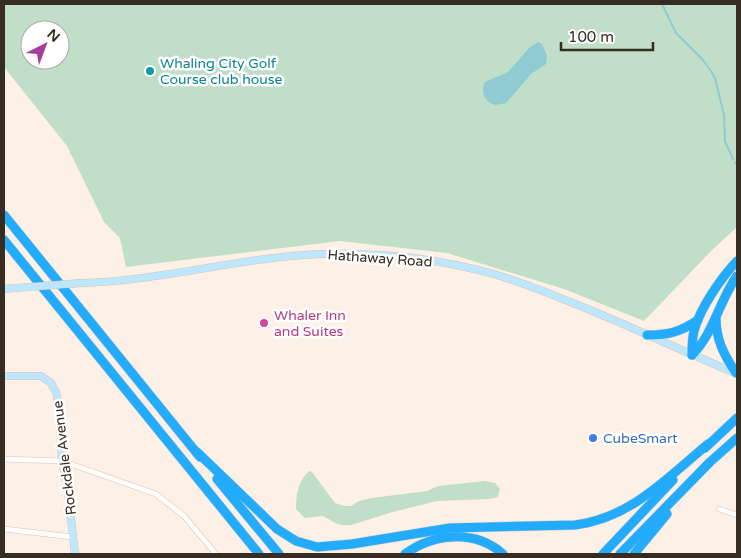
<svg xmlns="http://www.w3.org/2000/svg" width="741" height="558" font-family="'Varela Round',sans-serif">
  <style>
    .green { fill: #c0dec8; fill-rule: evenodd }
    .water { fill: #90cbd4 }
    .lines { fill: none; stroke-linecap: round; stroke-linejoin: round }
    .stream { stroke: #90cbd4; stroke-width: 2 }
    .minor-casing { stroke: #e0c2a9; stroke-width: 6 }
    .secondary-casing { stroke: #e0c2a9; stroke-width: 8 }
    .motorway-casing { stroke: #d3d1ce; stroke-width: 10 }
    .minor { stroke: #fff; stroke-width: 5 }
    .secondary { stroke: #bde6ff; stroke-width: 7 }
    .motorway { stroke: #23abfe; stroke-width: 9 }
    .secondary-bridge-casing { stroke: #e0c2a9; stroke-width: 8; stroke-linecap: butt }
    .secondary-bridge { stroke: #bde6ff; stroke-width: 7 }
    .culture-dot { fill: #0f9aa8; stroke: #fff; stroke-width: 2 }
    .hotel-dot { fill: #d1479c; stroke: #fff; stroke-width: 2 }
    .shop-dot { fill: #3f7fe0; stroke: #fff; stroke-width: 2 }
    .labels { text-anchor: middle; stroke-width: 5; stroke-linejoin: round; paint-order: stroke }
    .culture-label { font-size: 14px; fill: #0d838f; stroke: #fff; text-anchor: start }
    .street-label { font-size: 14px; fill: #372c22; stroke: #fff }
    .hotel-label { font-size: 14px; fill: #b23c85; stroke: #fff; text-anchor: start }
    .shop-label { font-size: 14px; fill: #366cbe; stroke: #fff; text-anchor: start }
  </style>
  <rect width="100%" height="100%" fill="#fdf0e6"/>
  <g class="green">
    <path d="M 4,4 L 737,4 L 737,227 L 712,250 L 644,321 L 564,289 L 447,253 L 340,241 L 126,267 L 120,238 L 104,222 L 67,146 L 4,67 ZM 30,30 L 60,30 L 60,60 L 30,60 Z"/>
    <path d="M 309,471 L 312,472 L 335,503 L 345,506 L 351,506 L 359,501 L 372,498 L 427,491 L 438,486 L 485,481 L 495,483 L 500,489 L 498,497 L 490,499 L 437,501 L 393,512 L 351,525 C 336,526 335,522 323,516 L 305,518 L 296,509 C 296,495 298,481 309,471 Z"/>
  </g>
  <path class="water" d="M 538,42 L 542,44 L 547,55 L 546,64 L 531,74 L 506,103 L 495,105 C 485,102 480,92 485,82 L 508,72 L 530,47 Z"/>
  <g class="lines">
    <g class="stream">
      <polyline points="662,4 676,33 702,59 711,71 715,78 724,115 725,141 733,159"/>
      <polyline points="735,162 737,165"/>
    </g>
    <g class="minor-casing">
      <g id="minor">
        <polyline points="4,459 62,461 156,494 184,516 216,554"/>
        <polyline points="719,509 737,515"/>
        <polyline points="4,529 73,537"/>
      </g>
    </g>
    <g class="secondary-casing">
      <g id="secondary">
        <path d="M 81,283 C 162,281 241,257 322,254 C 380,252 441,259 497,275 C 540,288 580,306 621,323 C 659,340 697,357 735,373"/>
        <polyline points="4,289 16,288"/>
        <polyline points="4,376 41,376 51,383 56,392 59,406 62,461 68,492 75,554"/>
      </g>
    </g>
    <g class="motorway-casing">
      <g id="motorway">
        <polyline points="4,215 200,457"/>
        <polyline points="4,240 259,554"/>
        <path d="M 716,318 C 716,340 724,355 736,373"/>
        <path d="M 647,335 C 669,335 680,332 698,320"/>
        <path d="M 692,355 C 692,347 692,339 694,331 C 700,308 721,278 737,261"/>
        <path d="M 692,355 C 714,333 719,301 737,276"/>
        <polyline points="705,448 737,418"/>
        <path d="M 197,452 L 277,529 L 296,541 L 317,547 L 352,544 L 450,528 L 575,525 C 631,518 667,478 708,444"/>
        <polyline points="217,479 279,554"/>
        <path d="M 405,554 C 434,533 475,529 503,554"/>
        <polyline points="603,554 673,480"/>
        <polyline points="620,554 710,462 737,438"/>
        <polyline points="634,554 667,514"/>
      </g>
    </g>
    <use href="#minor" class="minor"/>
    <use href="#secondary" class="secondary"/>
    <use href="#motorway" class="motorway"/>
    <g class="secondary-bridge-casing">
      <polyline id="secondary-bridge" points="16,288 81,283"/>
    </g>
    <use href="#secondary-bridge" class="secondary-bridge"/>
  </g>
  <circle class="culture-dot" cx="150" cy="71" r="5"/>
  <circle class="hotel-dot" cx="264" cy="323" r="5"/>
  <circle class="shop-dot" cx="593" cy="438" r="5"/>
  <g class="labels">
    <g class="culture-label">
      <text x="160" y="68">Whaling City Golf<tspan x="160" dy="16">Course club house</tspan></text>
    </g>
    <g class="street-label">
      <text transform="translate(380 258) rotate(4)" y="5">Hathaway Road</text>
      <text transform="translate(64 458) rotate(-97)" y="5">Rockdale Avenue</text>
    </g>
    <g class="hotel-label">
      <text x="274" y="320">Whaler Inn<tspan x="274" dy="16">and Suites</tspan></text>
    </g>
    <g class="shop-label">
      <text x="603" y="443">CubeSmart</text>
    </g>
  </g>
  <rect width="741" height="558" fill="none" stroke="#372c22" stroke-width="10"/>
  <g transform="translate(45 45) rotate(42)"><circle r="24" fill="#ffffff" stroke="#afaba7"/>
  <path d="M0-4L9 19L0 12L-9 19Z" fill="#a63d9f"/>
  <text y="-8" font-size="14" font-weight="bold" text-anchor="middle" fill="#372c22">N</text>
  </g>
  <path d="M561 42v8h92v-8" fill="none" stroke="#372c22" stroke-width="2.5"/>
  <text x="568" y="42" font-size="15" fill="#372c22" stroke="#ffffff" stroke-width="4" paint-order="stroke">100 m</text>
</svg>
